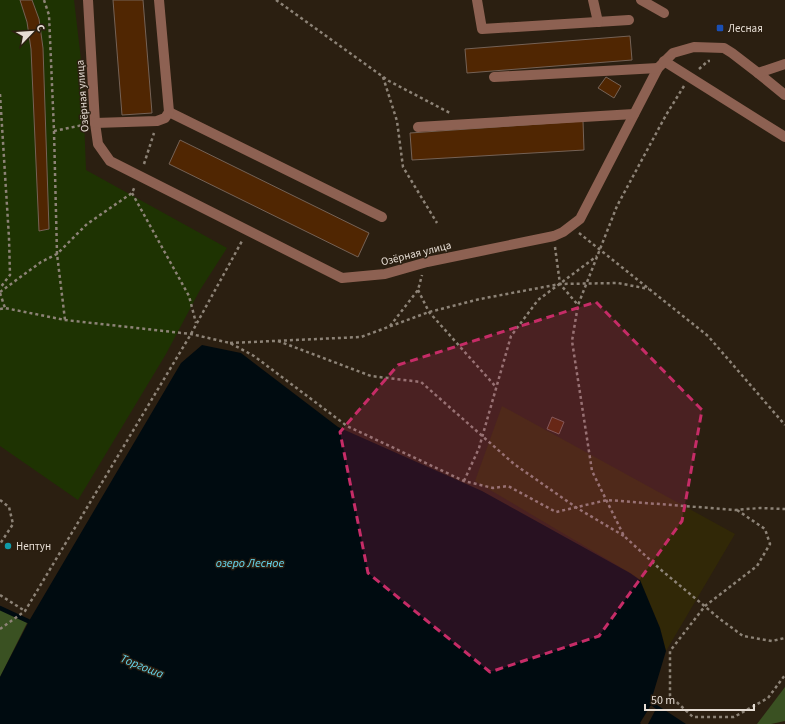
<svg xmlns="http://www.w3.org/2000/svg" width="785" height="724" font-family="'Source Sans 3',sans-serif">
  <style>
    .green { fill: #1e3302 }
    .forest { fill: #3a5122 }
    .sand { fill: #312807 }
    .water { fill: #000b10 }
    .pier { fill: #2b1f11 }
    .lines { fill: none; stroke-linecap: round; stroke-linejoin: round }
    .stream { stroke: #000b10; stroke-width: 4.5 }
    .building { fill: #502602; stroke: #756256 }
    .path { stroke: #8d8377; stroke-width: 2.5; stroke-dasharray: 3 3; stroke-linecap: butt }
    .minor { stroke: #8d6152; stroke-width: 10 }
    .marked { fill: #c62c67; fill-opacity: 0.2; stroke: #c62c67; stroke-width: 3; stroke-dasharray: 8 5; stroke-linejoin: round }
    .transit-dot { fill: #1a4fb4; stroke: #2b1f11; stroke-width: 1.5 }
    .culture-dot { fill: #0f9aa8; stroke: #2b1f11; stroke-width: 1.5 }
    .labels { text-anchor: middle; stroke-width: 3; stroke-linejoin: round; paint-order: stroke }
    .poi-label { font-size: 11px; fill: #e5dcd3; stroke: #2b1f11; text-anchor: start }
    .street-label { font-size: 11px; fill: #e5dcd3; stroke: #2b1f11 }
    .water-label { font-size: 12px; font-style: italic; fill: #65d7ee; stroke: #2b1f11 }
  </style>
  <rect width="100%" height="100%" fill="#2b1f11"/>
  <polygon class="green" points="0,0 74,0 82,68 86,170 227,248 200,290 166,354 78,500 0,446"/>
  <g class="forest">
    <polygon points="0,608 28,621 0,677"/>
    <polygon points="785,687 785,721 771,724 757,724"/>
  </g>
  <polygon class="sand" points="502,406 735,534 666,651 660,628 640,580 630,573 475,481"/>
  <polygon class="water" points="202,345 241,353 338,427 482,491 630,573 640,580 660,628 666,651 651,701 686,724 0,724 0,677 29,621 181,363"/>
  <polygon class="pier" points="651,705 656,709 648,724 641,724 640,723"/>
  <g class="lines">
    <polyline class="stream" points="0,608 28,621"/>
  </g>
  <g class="building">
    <polygon points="20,0 32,0 39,19 43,48 49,229 39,231 31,49 27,22"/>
    <polygon points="113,0 143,0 152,113 122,115"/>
    <polygon points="630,36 632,60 467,73 465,49"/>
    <polygon points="606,77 621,86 614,98 598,88"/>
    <polygon points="583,121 584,150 412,160 410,133"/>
    <polygon points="180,140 369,233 358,257 169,164"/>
    <polygon points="552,417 564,422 559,434 547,429"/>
  </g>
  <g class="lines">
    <g class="path">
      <polyline points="44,0 49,15 54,131 57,254 65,320"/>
      <polyline points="276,0 389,81 450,113"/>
      <polyline points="699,69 708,61 710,61"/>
      <polyline points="383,77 397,121 403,167 437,223"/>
      <polyline points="684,86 666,115 617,206 578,305 572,341 592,471 624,536 660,569 720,619 743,636 772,641 785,638"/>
      <polyline points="0,94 9,238 10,275 0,288"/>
      <polyline points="54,131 83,125"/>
      <polyline points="144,164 154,133"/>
      <polyline points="132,193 189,296 196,323"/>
      <polyline points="579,233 708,336 785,425"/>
      <polyline points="555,247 560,284 618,283 649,289"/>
      <polyline points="418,290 429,312 496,387"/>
      <polyline points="0,292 41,262 57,254 87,224 132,193 135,186"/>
      <polyline points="0,293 5,308"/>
      <polyline points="0,309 5,308 65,320 191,334 230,343 254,356 347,426 464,481 493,488 508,486 556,512 607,500 736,510 760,508 785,509"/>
      <polyline points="390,326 418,290 422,275"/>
      <polyline points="278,341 371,376 421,382 514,464 577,508 624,536"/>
      <polyline points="230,343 361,337 429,312 480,299 560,284 578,305"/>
      <polyline points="464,481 479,448 511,336 538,300 597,256"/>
      <polyline points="0,500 9,507 13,524 0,544"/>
      <polyline points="737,510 765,529 770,544 757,566 705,606 670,651 670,696 693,717 734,717 768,698 785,675"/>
      <polyline points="0,595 25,611"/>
      <polyline points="0,629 25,611 191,334 242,241"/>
    </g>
    <g class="minor">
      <polyline points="88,0 95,123 98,144 110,161 342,278 385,274 427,262 554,236 563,232 580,219 658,68 673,53 694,47 724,48 732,53 758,73 785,95"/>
      <polyline points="477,0 482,29 629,20"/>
      <polyline points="593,0 598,22"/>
      <polyline points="641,0 664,13"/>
      <polyline points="664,61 785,137"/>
      <polyline points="758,73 785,64"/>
      <polyline points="494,77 658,68"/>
      <polyline points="169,112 382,217"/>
      <polyline points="95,123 157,121 165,118 169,112 159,0"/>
      <polyline points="418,127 634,114"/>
    </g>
  </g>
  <path class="marked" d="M 596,302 L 702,410 L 682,521 L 599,636 L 490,672 L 368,573 L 340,432 L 398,365 Z"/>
  <rect class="transit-dot" x="716" y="24" width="8" height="8" rx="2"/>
  <circle class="culture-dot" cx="8" cy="546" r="4"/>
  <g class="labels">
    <g class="poi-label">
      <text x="728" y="32">Лесная</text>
      <text x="16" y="550">Нептун</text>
    </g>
    <g class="street-label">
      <text transform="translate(82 96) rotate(-94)" y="4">Озёрная улица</text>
      <text transform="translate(416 253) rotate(-14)" y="4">Озёрная улица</text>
    </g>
    <g class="water-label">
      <text x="250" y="567">озеро Лесное</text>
      <text transform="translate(142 666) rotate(22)" y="4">Торгоша</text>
    </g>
  </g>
  <g transform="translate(32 32) rotate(65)" stroke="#2b1f11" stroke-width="3" paint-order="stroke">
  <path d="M0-3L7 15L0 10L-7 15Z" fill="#e5dcd3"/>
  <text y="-6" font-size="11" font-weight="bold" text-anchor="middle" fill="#e5dcd3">С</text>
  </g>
  <path d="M645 704v6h109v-6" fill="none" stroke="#e5dcd3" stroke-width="2"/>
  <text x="651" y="704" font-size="12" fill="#e5dcd3" stroke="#2b1f11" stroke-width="3" paint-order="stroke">50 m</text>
</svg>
